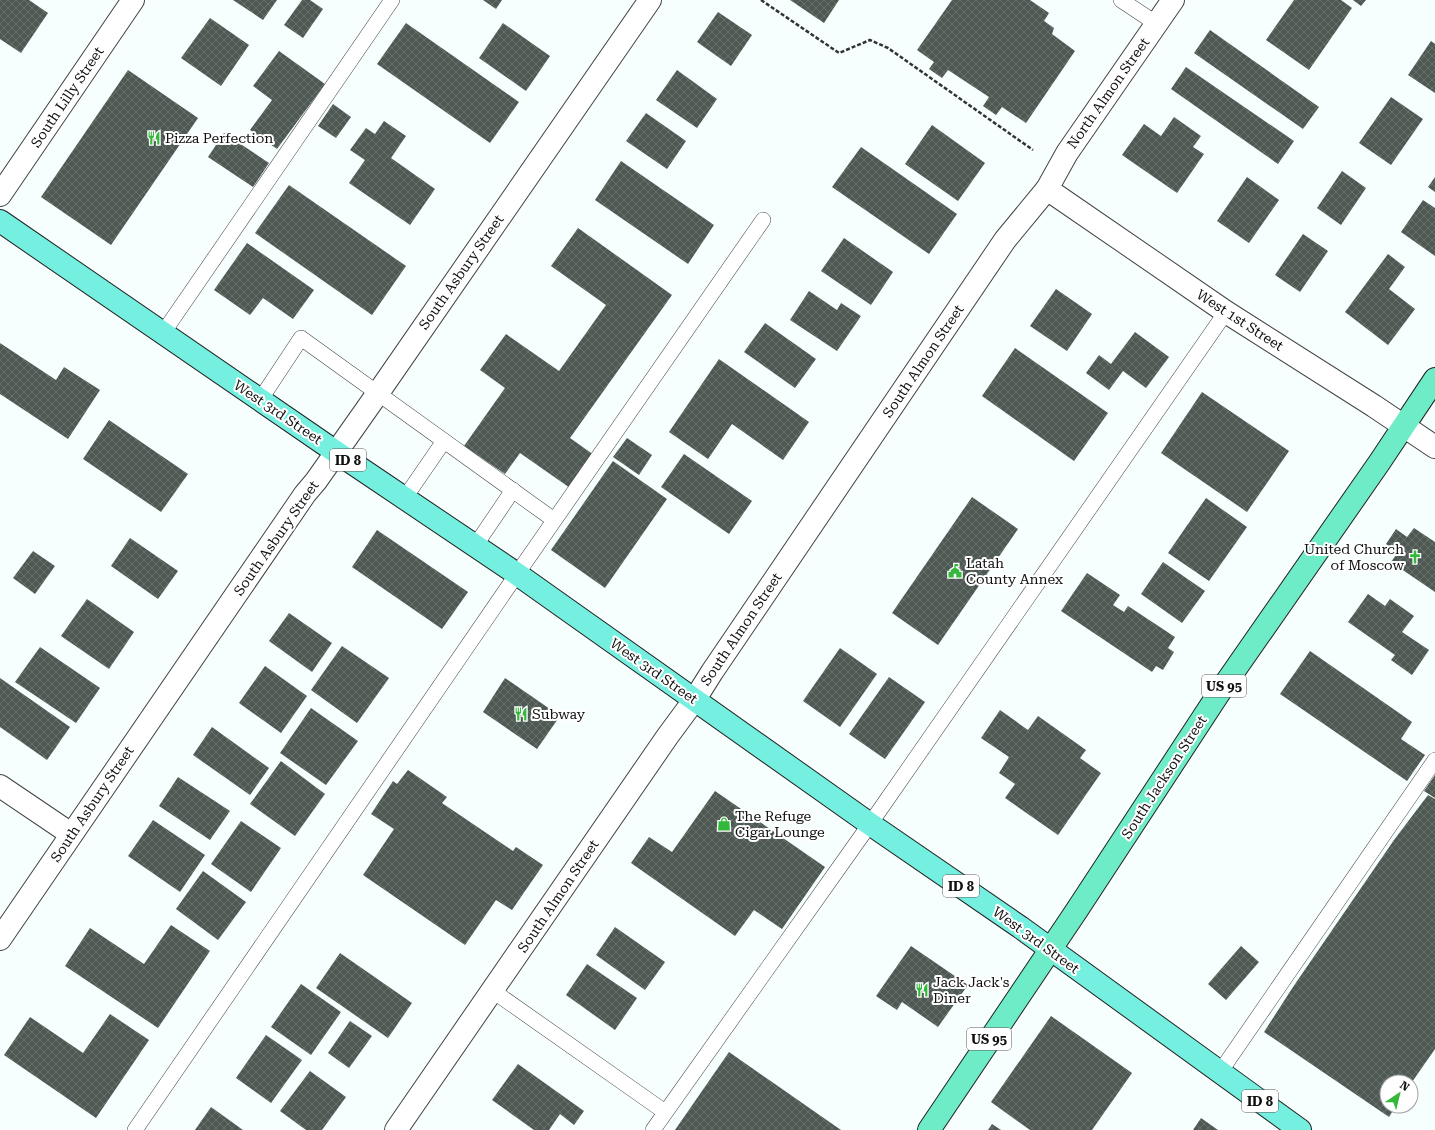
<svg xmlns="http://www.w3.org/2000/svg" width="1435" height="1130" font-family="'Roboto Serif',serif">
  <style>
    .building { fill: url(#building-cross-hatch) }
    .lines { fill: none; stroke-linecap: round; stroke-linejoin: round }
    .service-casing { stroke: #444; stroke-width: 16 }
    .minor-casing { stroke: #444; stroke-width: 24 }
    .primary-casing { stroke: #222; stroke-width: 24 }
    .trunk-casing { stroke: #222; stroke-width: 24 }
    .path { stroke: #333; stroke-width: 2.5; stroke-dasharray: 4 2; stroke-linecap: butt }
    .service { stroke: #fff; stroke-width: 15 }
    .minor { stroke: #fff; stroke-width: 22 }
    .primary { stroke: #75efdf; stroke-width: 22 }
    .trunk { stroke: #6eecc8; stroke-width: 22 }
    .labels { text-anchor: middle; stroke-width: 4; stroke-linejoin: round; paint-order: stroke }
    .shield { fill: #fff; stroke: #585858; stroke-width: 1 }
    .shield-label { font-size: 13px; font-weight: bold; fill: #111 }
    .street-label { font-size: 14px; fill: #111; stroke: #fff }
    .poi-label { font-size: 14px; fill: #111; stroke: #fff; text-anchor: start }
  </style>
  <defs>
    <pattern id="building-cross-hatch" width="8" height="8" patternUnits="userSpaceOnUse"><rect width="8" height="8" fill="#4e5953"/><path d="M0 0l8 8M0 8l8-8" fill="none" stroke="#68716c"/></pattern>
  </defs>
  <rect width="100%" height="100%" fill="#f6fefe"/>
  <g class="building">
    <polygon points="0,0 29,0 48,13 21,53 0,39"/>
    <polygon points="233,0 277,0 263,20"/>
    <polygon points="302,0 310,0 323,9 303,38 284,25"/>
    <polygon points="483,0 502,0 496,9"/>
    <polygon points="790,0 839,0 824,23"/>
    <polygon points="952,0 1030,0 1049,13 1044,21 1054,28 1052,34 1075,51 1026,123 1002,107 996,115 983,106 989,97 948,70 942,78 929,69 934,62 917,50"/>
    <polygon points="1294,0 1341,0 1352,8 1309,70 1266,40"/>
    <polygon points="1353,0 1366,0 1361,6"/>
    <polygon points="718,12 752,35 731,66 697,42"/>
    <polygon points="210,18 249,45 221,86 181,58"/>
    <polygon points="406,23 519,102 490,143 377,64"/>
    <polygon points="503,23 550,56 526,91 479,58"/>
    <polygon points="1210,30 1319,107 1303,129 1194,53"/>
    <polygon points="1431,41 1435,44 1435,93 1408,75"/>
    <polygon points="279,51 325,84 277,149 250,130 272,100 253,86"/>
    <polygon points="1186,67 1294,141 1278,164 1171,89"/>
    <polygon points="128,70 198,118 111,245 41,197"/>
    <polygon points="677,70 717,99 697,128 656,100"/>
    <polygon points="1391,97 1423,119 1391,165 1359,143"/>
    <polygon points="333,104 351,117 336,138 318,126"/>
    <polygon points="646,113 686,141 667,169 626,141"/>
    <polygon points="1174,117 1201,136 1193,147 1204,154 1177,193 1122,155 1144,124 1161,136"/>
    <polygon points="384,121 406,136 391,158 435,189 410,225 349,183 365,160 350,150 366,128 375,134"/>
    <polygon points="932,125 985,163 958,201 905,164"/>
    <polygon points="224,133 269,163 253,187 208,157"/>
    <polygon points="861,147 957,214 929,254 832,187"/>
    <polygon points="621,161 714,225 688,264 595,200"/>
    <polygon points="1342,171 1366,188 1341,225 1317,208"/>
    <polygon points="1247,177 1279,200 1249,243 1217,221"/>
    <polygon points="1435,177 1435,192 1428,187"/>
    <polygon points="289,185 406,266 372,315 255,233"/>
    <polygon points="1423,200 1435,208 1435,256 1401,232"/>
    <polygon points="578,228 672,295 570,438 594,455 570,488 520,453 505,474 464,446 505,388 480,370 506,334 559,371 606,305 551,266"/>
    <polygon points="1303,234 1328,251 1300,292 1275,275"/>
    <polygon points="844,238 893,272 871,305 821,271"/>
    <polygon points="247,243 314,290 293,319 263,298 250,315 214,290"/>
    <polygon points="1388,254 1405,267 1389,289 1415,309 1388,345 1345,312"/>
    <polygon points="1056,289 1092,314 1067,351 1030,326"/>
    <polygon points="809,291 837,310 841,303 861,316 837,351 790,320"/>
    <polygon points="765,323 816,359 795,388 744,352"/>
    <polygon points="1135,332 1169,357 1146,388 1123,371 1109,390 1086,373 1099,355 1111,364"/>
    <polygon points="0,343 56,380 64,367 100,390 68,439 0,394"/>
    <polygon points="1015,348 1108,413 1074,461 982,396"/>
    <polygon points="719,359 809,422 783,460 732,424 708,459 669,432"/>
    <polygon points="1202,392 1289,451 1247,512 1161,453"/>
    <polygon points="109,420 188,474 161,512 83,459"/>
    <polygon points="627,438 652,455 639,475 613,457"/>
    <polygon points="684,454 752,501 729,534 661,487"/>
    <polygon points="613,461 667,499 605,588 551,550"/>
    <polygon points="972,497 1018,529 938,645 892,613"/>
    <polygon points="1206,498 1247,527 1209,581 1168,553"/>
    <polygon points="1414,528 1435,542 1435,592 1391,562 1398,552 1386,544 1396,529 1407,537"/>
    <polygon points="377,530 468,592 442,629 352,567"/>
    <polygon points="130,538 178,571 158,599 111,566"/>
    <polygon points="33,551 55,566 35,594 13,578"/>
    <polygon points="1163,562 1205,591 1182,623 1141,594"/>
    <polygon points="1087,573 1120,595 1113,605 1124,612 1128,606 1175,637 1168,648 1174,652 1163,670 1156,666 1152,672 1061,611"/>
    <polygon points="1368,594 1385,606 1390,599 1414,616 1402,632 1429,650 1412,675 1391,660 1395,655 1348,622"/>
    <polygon points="87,599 134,632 109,669 61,636"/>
    <polygon points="289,613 332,643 312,672 269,641"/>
    <polygon points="342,646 389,678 357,723 311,690"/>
    <polygon points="40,647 100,688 76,723 15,682"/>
    <polygon points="840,648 877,674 840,727 803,701"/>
    <polygon points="1310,651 1412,722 1401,739 1425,755 1407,781 1280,694"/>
    <polygon points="265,666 307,696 281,733 239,703"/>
    <polygon points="889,677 925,702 885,759 849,734"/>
    <polygon points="0,678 70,727 47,760 0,727"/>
    <polygon points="505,678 560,716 537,749 483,712"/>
    <polygon points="311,708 358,741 326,785 280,753"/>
    <polygon points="1000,710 1028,730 1038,716 1086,750 1080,758 1101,773 1058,835 1005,798 1015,784 999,773 1009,757 981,738"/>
    <polygon points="212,727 269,768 250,795 193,755"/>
    <polygon points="281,761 325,794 295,836 250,804"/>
    <polygon points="408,770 447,797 442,803 513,851 516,847 543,865 512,910 496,900 465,945 363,875 394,829 371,814 393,781 397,784"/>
    <polygon points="1435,775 1435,798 1424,791"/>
    <polygon points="178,777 230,811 210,840 159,806"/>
    <polygon points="715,791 825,867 782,929 754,910 735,936 631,863 649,837 672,852"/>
    <polygon points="1428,795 1435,799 1435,1049 1412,1082 1387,1082 1387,1106 1396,1106 1389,1117 1264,1032 1293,987 1394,840"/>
    <polygon points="153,820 205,855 180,892 128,856"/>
    <polygon points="241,821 281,848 251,892 211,864"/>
    <polygon points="203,871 246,902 218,940 176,909"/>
    <polygon points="171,925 210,951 158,1028 65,966 90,928 144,964"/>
    <polygon points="615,927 665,962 645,990 596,955"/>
    <polygon points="911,946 968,985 938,1027 902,1002 897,1010 876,996"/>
    <polygon points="1241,946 1259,962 1226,1000 1208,984"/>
    <polygon points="340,953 412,1003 388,1038 316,988"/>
    <polygon points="587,964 637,998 615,1030 566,995"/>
    <polygon points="301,984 341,1012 311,1055 271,1027"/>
    <polygon points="110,1014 149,1040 96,1118 4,1055 30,1017 83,1053"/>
    <polygon points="1051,1016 1132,1073 1092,1130 1030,1130 991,1102"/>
    <polygon points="350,1021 372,1036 349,1068 328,1053"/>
    <polygon points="266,1035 302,1060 271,1103 236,1078"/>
    <polygon points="729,1052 841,1130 675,1130"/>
    <polygon points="518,1064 584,1111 574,1125 560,1114 549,1130 534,1130 492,1100"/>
    <polygon points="310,1071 346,1097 322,1130 306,1130 280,1111"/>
    <polygon points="211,1107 243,1130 195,1130"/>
    <polygon points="1201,1118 1218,1130 1193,1130"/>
    <polygon points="992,1124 1001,1130 988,1130"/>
  </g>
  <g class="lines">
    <g class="service-casing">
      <g id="service">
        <polyline points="1121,0 1157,24"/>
        <polyline points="163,333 392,0"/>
        <polyline points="260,400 301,338 554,520"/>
        <polyline points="404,499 444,441"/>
        <polyline points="475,546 513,490"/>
        <polyline points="493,991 665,1112"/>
        <polyline points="1220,1072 1435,760"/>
        <polyline points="135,1130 517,574 763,220"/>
        <polyline points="653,1130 870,824 1226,312"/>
      </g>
    </g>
    <g class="minor-casing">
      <g id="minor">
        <polyline points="1047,189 1226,312 1374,406 1435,447"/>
        <polyline points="0,195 133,0"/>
        <polyline points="0,786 71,834"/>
        <polyline points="0,939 305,494 316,481 378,393 650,0"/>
        <polyline points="396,1130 667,737 695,699 712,672 1005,240 1047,189 1067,153 1173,0"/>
      </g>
    </g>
    <g class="primary-casing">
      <polyline id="primary" points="0,221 336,452 517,574 870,824 1020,927 1300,1130"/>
    </g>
    <g class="trunk-casing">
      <polyline id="trunk" points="929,1130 1077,910 1225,684 1379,463 1435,379"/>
    </g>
    <polyline class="path" points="761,0 839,53 870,40 888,48 1033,150"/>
    <use href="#service" class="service"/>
    <use href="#minor" class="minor"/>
    <use href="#primary" class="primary"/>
    <use href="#trunk" class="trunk"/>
  </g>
  <defs>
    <g id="restaurant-bare" transform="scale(1.08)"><path d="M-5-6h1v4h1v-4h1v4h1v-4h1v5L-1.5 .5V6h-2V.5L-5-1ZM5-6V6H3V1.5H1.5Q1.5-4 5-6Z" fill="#32b83a" stroke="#fff" stroke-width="2.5" paint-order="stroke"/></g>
    <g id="church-bare" transform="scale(1.08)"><path d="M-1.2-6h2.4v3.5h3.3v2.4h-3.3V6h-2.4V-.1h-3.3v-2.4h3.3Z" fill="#32b83a" stroke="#fff" stroke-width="2.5" paint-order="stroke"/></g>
    <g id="civic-bare" transform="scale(1.08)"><path d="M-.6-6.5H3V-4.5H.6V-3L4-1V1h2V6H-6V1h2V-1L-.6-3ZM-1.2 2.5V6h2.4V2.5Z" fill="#32b83a" stroke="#fff" stroke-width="2.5" paint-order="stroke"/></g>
    <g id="shop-bare" transform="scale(1.08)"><path d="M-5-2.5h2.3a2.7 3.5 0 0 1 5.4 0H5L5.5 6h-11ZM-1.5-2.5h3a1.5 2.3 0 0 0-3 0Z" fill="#32b83a" stroke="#fff" stroke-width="2.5" paint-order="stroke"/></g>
  </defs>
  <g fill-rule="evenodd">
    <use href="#restaurant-bare" x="154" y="138"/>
    <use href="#church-bare" x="1415" y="557"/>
    <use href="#civic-bare" x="955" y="571"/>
    <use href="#restaurant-bare" x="521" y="714"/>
    <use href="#shop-bare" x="724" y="824"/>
    <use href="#restaurant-bare" x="922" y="990"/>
  </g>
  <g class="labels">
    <g class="shield">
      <rect x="330" y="449" width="36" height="22" rx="3"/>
      <rect x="1202" y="675" width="44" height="22" rx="3"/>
      <rect x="943" y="875" width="36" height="22" rx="3"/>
      <rect x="967" y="1028" width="44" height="22" rx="3"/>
      <rect x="1242" y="1090" width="36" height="22" rx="3"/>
    </g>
    <g class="shield-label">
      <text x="348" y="465">ID 8</text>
      <text x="1224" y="691">US 95</text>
      <text x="961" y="891">ID 8</text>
      <text x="989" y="1044">US 95</text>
      <text x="1260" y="1106">ID 8</text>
    </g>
    <g class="street-label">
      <text transform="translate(1108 93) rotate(-55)" y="5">North Almon Street</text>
      <text transform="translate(67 97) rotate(-56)" y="5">South Lilly Street</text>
      <text transform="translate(461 272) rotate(-55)" y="5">South Asbury Street</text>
      <text transform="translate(1240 320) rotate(33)" y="5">West 1st Street</text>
      <text transform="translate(923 361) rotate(-56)" y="5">South Almon Street</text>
      <text transform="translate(278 412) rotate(34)" y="5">West 3rd Street</text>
      <text transform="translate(276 538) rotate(-55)" y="5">South Asbury Street</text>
      <text transform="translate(741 629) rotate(-56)" y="5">South Almon Street</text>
      <text transform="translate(654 671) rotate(35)" y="5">West 3rd Street</text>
      <text transform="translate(1164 777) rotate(-57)" y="5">South Jackson Street</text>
      <text transform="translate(92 804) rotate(-56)" y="5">South Asbury Street</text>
      <text transform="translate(558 896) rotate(-56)" y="5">South Almon Street</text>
      <text transform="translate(1036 940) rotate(36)" y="5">West 3rd Street</text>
    </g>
    <g class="poi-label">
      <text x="165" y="143">Pizza Perfection</text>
      <text x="1404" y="554" text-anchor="end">United Church<tspan x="1404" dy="16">of Moscow</tspan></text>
      <text x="966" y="568">Latah<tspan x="966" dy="16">County Annex</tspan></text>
      <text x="532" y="719">Subway</text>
      <text x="735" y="821">The Refuge<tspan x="735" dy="16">Cigar Lounge</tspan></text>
      <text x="933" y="987">Jack Jack's<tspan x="933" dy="16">Diner</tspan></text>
    </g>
  </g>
  <g transform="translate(1399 1094) rotate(35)"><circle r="19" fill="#ffffff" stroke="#a0a0a0"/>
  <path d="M0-3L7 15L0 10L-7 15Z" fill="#32b83a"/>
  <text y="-6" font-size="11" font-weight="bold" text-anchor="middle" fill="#111111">N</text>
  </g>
</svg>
